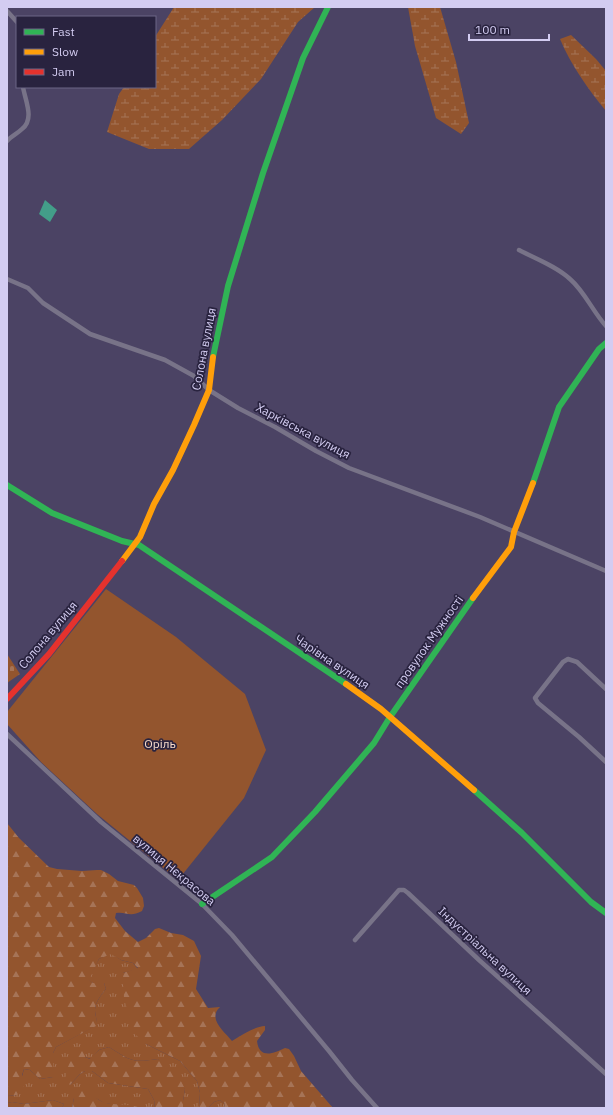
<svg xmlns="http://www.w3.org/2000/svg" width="613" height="1115" font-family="'IBM Plex Sans',sans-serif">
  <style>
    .grass { fill: url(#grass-tufts) }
    .forest { fill: url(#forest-firs) }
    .wetland { fill: url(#wetland-marsh) }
    .cemetery { fill: url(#cemetery-stones) }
    .green { fill: #93552e }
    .water { fill: #439e89 }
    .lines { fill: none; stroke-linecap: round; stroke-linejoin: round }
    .street { stroke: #787388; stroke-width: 4.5 }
    .fast { stroke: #30b455; stroke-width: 6 }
    .slow { stroke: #ff9f0a; stroke-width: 6 }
    .jam { stroke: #e5322d; stroke-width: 6 }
    .labels { text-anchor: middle; stroke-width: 3.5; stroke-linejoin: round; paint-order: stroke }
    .street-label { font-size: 12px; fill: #d3ccf1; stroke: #29233f }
    .park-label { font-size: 12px; fill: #f9dcca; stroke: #29233f }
  </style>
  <defs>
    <pattern id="grass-tufts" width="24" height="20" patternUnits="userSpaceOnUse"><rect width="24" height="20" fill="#93552e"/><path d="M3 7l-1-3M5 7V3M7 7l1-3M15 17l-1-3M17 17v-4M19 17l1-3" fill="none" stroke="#a67457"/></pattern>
    <pattern id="forest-firs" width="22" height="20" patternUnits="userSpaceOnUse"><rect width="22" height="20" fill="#93552e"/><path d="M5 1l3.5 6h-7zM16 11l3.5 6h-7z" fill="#a67457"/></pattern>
    <pattern id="wetland-marsh" width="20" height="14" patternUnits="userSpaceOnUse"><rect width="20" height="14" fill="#93552e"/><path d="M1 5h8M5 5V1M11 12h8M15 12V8" fill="none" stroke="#a67457"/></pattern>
    <pattern id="cemetery-stones" width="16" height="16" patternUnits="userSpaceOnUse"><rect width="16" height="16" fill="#93552e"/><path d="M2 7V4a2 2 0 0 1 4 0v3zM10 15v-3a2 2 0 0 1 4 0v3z" fill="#a67457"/></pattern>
  </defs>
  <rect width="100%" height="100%" fill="#4b4364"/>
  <g class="grass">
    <path d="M 111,953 L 121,960 L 133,963 L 138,969 L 123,973 L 146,1044 L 180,1061 L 197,1081 L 200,1093 L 199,1107 L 201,1108 L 183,1108 L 183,1101 L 185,1089 L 158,1059 C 132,1063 131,1061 109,1047 L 99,1050 L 91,1059 L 85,1057 L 70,1085 L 80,1074 L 85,1071 L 92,1071 L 108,1083 L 148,1089 L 154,1100 L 155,1108 L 140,1108 L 104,1103 L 94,1097 L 74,1098 L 72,1108 L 62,1108 L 64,1104 L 53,1100 L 24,1104 L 12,1102 L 7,1103 L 7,1096 L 17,1095 L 24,1069 L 30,1070 L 40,1079 L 53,1077 L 53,1053 L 56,1047 L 95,1026 C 98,1019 95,1016 95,1010 C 95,1002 102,994 106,989 L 104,983 L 93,983 L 88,980 L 99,959 Z"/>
    <polygon points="220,1100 225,1104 224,1108 208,1108 214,1102"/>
  </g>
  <g class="forest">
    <path d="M 7,823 L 19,838 L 49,867 L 57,869 L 82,871 L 97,870 L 101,870 L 109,874 L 118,881 L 134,885 L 137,888 L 143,898 L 144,906 L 142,911 C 129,918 126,911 116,913 L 115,918 L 125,931 L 138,942 L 146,938 L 155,929 L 159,928 L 171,933 L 183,935 L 194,941 L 201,956 L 196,989 L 208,1008 L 220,1007 C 207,1019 225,1032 232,1041 C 242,1035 253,1027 265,1026 L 265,1030 L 257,1041 C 259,1059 273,1054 285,1048 L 289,1049 L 294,1056 L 301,1071 L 333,1108 L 224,1108 L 225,1104 L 220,1100 L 214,1102 L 208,1108 L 201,1108 L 199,1107 L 200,1093 L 197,1081 L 180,1061 L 146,1044 L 136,1035 L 124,999 L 123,973 L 138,968 L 133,963 L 121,960 L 111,954 L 99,959 L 89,980 L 93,983 L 104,983 L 106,989 C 102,994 95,1002 95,1010 C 95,1017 98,1019 96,1026 L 56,1047 L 53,1053 L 53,1077 L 40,1079 L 30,1070 L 24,1069 L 22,1075 L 24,1086 L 17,1095 L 7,1096 Z"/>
    <path d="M 109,1047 C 131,1061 132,1063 158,1059 L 177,1073 L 185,1089 L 183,1101 L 183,1108 L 155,1108 L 154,1100 L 148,1089 L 108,1083 L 92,1071 L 85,1071 L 80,1074 L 70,1085 L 65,1080 C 68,1068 69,1055 80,1048 L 85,1051 L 85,1057 L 90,1059 L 99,1050 Z"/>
    <path d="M 81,1089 L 92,1091 C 99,1110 125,1101 140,1108 L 72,1108 L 74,1098 Z"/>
    <polygon points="53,1100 64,1104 62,1108 7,1108 7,1103 12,1102 24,1104"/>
  </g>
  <g class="wetland">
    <polygon points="174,7 315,7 298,22 261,79 222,120 189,149 149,149 107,132 119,94 124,87 155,87 155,37"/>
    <polygon points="408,7 440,7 456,62 469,123 461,134 436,118 415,46"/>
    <path d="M 571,35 L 596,59 L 606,71 L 606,111 C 588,89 571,65 560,39 Z"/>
  </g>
  <polygon class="cemetery" points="7,654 20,674 7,683"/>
  <polygon class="green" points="106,589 176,637 245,694 266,750 244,798 178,880 97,814 41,762 7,724 7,712"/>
  <polygon class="water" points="45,200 57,210 50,222 39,214"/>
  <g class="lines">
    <g class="street">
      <polyline points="7,11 17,22"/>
      <path d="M 7,141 C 11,136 17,134 22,129 C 35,119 25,100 23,87"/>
      <path d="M 519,250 C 536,259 556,266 570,279 C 585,292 593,312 606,326"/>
      <polyline points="7,279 28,288 43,303 90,334 165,360 194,376 209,390 238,408 275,427 316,451 349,468 480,517 606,571"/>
      <polyline points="606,689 577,662 568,659 563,662 535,698 538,703 579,737 606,762"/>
      <polyline points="7,734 101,822 202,904 232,935 329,1051 352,1080 377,1108"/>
      <polyline points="355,940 399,890 404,890 408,893 479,960 606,1074"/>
    </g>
    <g class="fast">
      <polyline points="213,357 228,286 263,173 303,58 328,7"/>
      <polyline points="533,483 559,407 599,349 606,343"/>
      <polyline points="7,485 52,513 122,541 139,545 346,684"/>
      <polyline points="474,790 522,833 591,902 606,913"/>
      <polyline points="202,904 272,857 315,812 374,743 390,717 473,598"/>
    </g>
    <g class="slow">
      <polyline points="122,561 140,537 154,504 173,470 194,425 209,390 213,357"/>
      <polyline points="473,598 511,547 514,532 533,483"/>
      <polyline points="346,684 381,709 474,790"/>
    </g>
    <polyline class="jam" points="7,699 49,654 122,561"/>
  </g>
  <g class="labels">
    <g class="street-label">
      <text transform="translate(204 349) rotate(-79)" y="4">Солона вулиця</text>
      <text transform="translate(303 431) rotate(28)" y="4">Харківська вулиця</text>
      <text transform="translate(48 635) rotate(-50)" y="4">Солона вулиця</text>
      <text transform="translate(429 642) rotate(-55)" y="4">провулок Мужності</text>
      <text transform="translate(332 662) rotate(34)" y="4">Чарівна вулиця</text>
      <text transform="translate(174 870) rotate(40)" y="4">вулиця Нєкрасова</text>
      <text transform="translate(485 951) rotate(43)" y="4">Індустріальна вулиця</text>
    </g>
    <g class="park-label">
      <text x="160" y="748">Оріль</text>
    </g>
  </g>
  <rect width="613" height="1115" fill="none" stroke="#d3ccf1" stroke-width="16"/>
  <rect x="16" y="16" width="140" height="72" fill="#29233f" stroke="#6d6786"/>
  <rect x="24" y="29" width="20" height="6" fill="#30b455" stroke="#6d6786"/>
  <text x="52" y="36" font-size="12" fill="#d3ccf1">Fast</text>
  <rect x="24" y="49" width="20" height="6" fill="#ff9f0a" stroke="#6d6786"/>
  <text x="52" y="56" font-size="12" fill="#d3ccf1">Slow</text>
  <rect x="24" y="69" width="20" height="6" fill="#e5322d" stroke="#6d6786"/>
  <text x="52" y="76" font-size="12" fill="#d3ccf1">Jam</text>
  <path d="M469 34v6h80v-6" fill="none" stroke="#d3ccf1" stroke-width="2"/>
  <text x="475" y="34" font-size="12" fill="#d3ccf1" stroke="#29233f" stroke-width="3" paint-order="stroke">100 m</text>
</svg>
